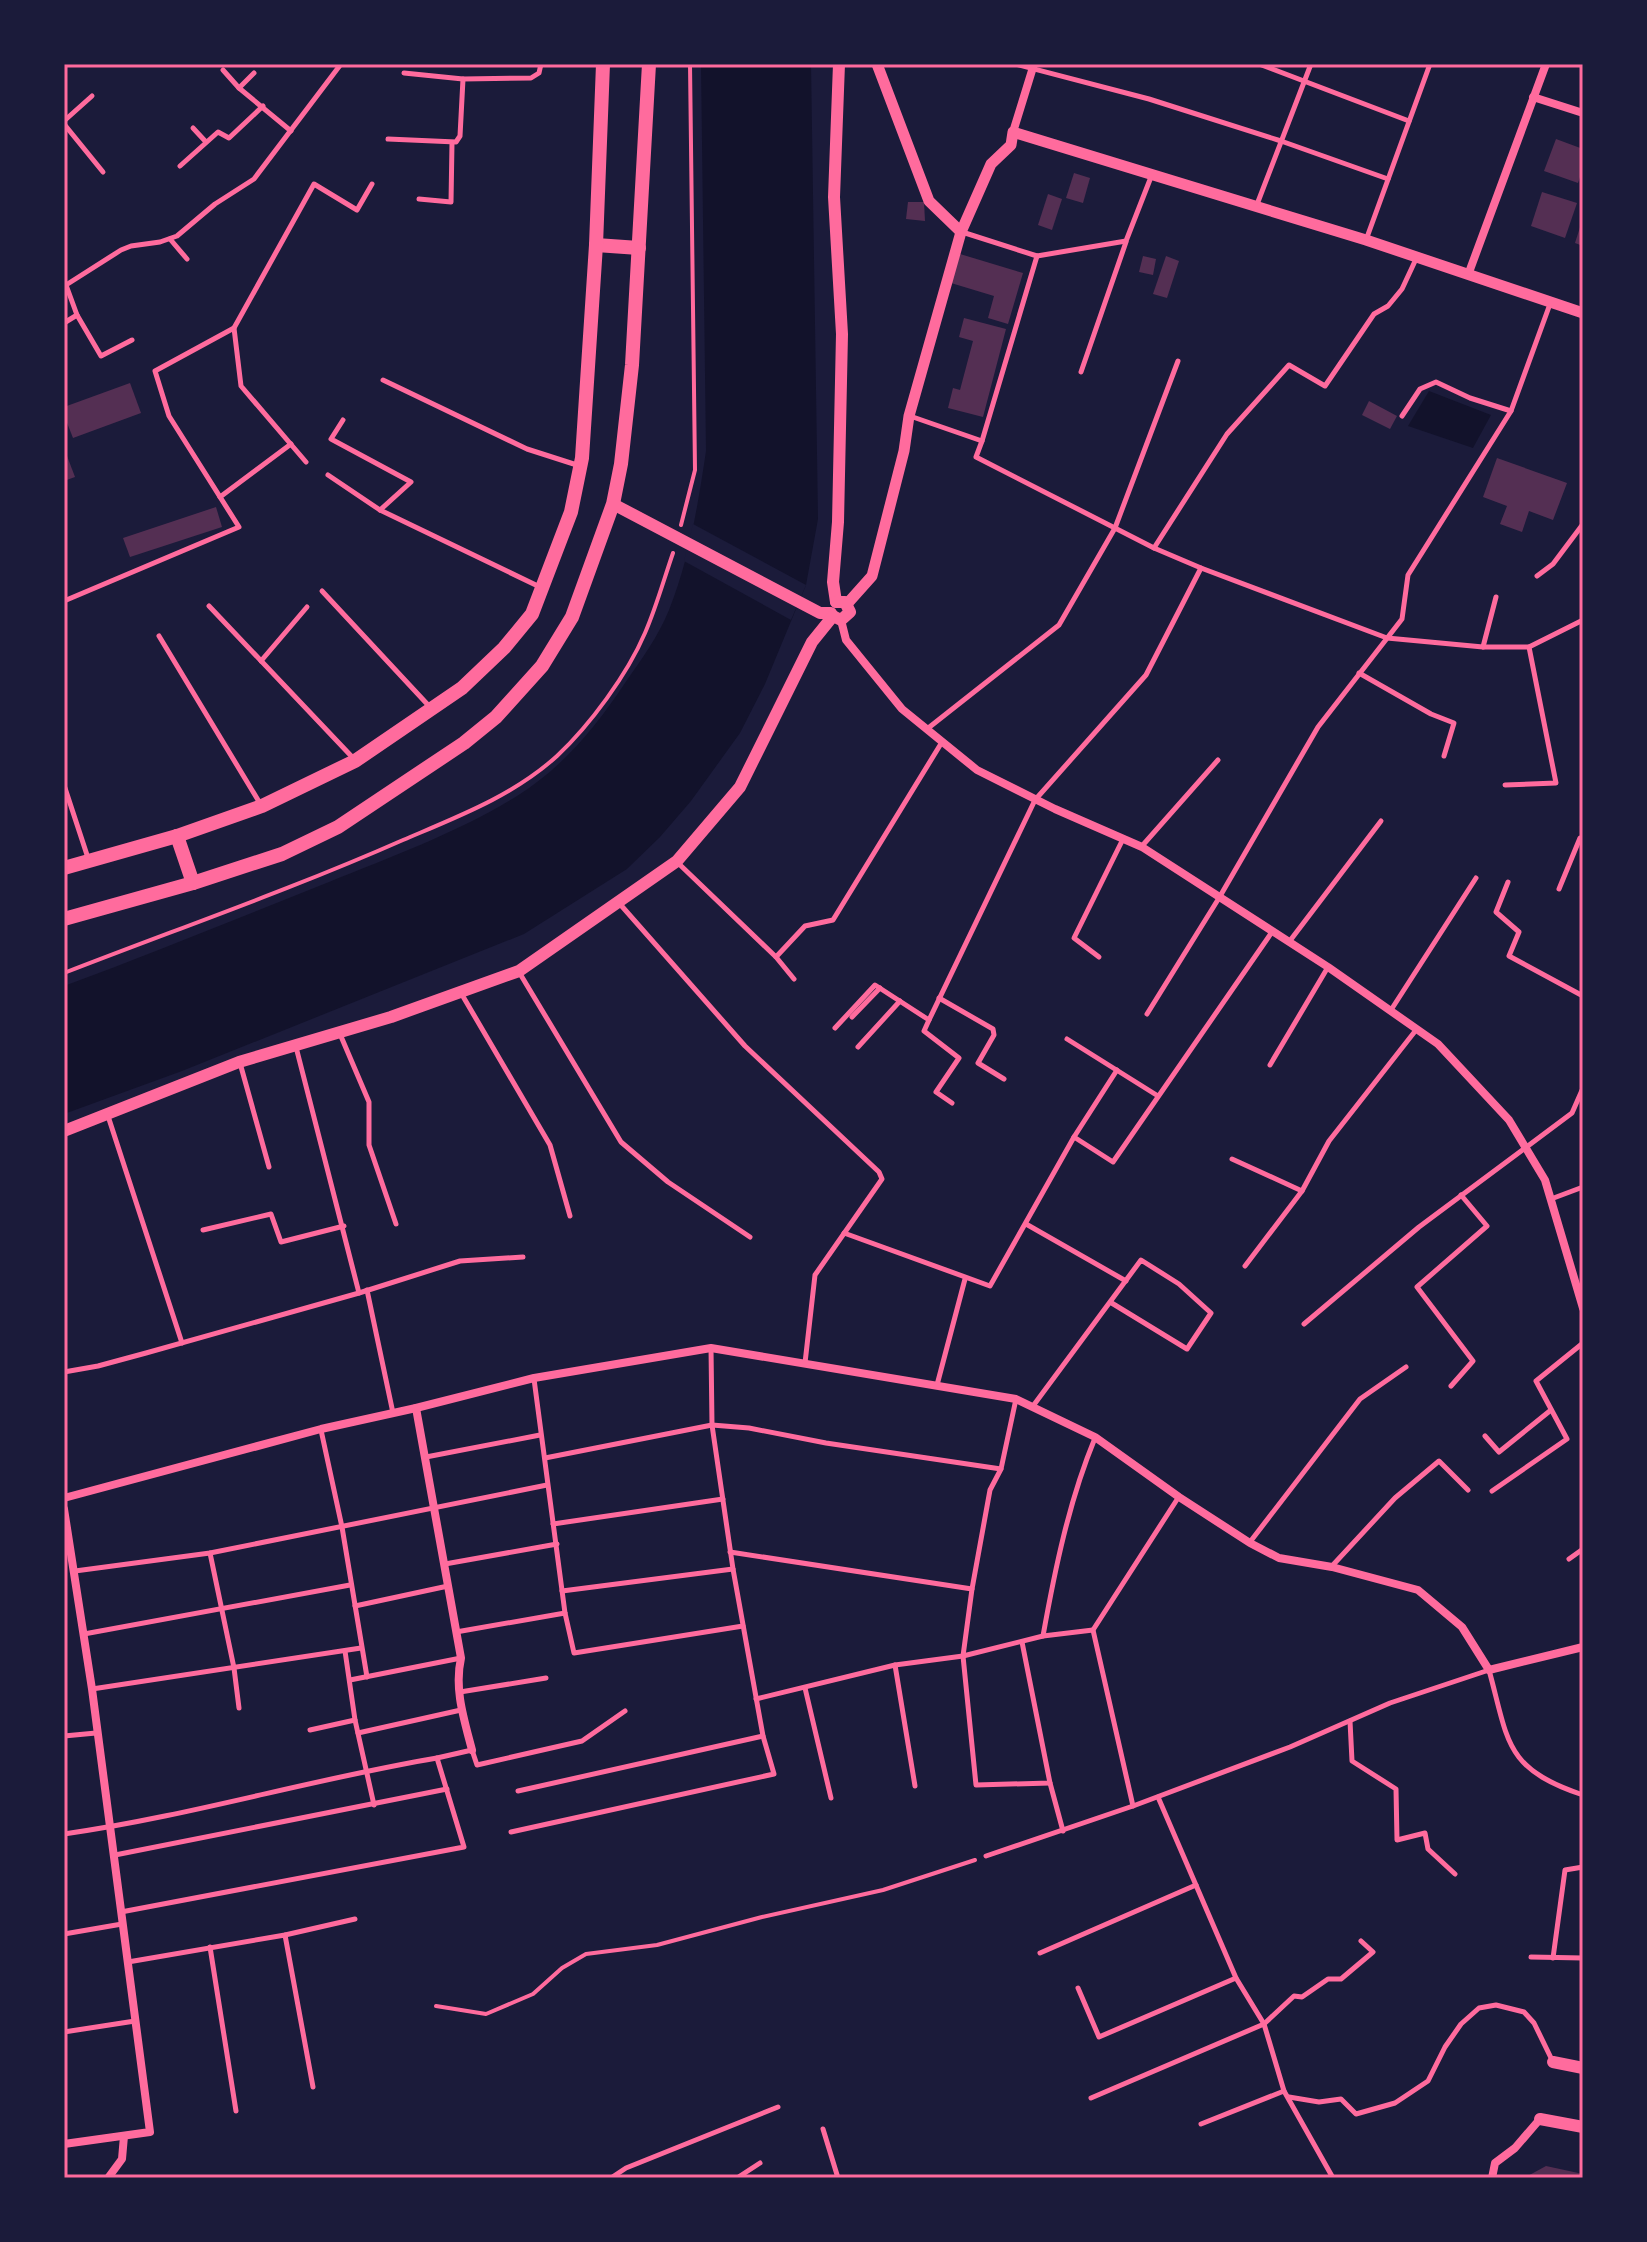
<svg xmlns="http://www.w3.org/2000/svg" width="1647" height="2242" font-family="Lato,sans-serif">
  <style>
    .water { fill: #12122b }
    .pier { fill: #1b1b3a }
    .building { fill: #542f53 }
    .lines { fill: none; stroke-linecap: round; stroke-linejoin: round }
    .path { stroke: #ff6b9d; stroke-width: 4 }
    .service { stroke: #ff6b9d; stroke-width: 5 }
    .minor { stroke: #ff6b9d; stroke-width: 8 }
    .tertiary { stroke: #ff6b9d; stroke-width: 11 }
    .secondary { stroke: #ff6b9d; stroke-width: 12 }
    .primary { stroke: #ff6b9d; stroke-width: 14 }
    .neatline { fill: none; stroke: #ff6b9d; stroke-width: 3 }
  </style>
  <rect width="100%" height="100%" fill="#1b1b3a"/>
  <g class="water">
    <path d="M 701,64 L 811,64 L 818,519 L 806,585 L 765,684 L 740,733 L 691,801 L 660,837 L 627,869 L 524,934 L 182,1071 L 64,1114 L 64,986 C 153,953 241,917 329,882 C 393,856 459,832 517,796 C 563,767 595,728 625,683 C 641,660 658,637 669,610 C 689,560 698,505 706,451 Z"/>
    <polygon points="1429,391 1491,415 1473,448 1408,426"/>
  </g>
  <polygon class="pier" points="693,524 806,585 791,620 684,561"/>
  <g class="building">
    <polygon points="1556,139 1583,149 1583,168 1578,183 1544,171"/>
    <polygon points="1074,173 1090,178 1083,203 1066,198"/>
    <polygon points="1542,192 1577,203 1565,238 1531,226"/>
    <polygon points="1048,194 1062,199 1052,230 1038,225"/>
    <polygon points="908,202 924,202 925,221 906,219"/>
    <polygon points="1582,221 1583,221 1583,246 1575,243"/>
    <polygon points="960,254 1023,273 1008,324 988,318 994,296 951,283"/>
    <polygon points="1143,256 1156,259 1153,275 1139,272"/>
    <polygon points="1166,256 1179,261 1167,298 1153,294"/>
    <polygon points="964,318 1006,329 983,417 948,408 953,388 960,390 973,341 959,337"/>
    <polygon points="130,383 141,413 73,438 64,415 64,407"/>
    <polygon points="1369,401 1397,416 1390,429 1362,415"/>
    <polygon points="64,448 75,477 64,481"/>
    <polygon points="1497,458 1567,483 1553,520 1529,511 1522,532 1500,524 1507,506 1483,497"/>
    <polygon points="216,507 222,527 130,557 123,538"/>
    <polygon points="1546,2166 1583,2174 1583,2178 1524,2178"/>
  </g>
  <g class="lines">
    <g class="path">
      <polyline points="681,525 695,470 690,64"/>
      <path d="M 64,973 C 177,929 292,889 403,840 C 457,817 513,796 557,756 C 590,725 627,675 645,633 C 656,608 664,579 673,553"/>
      <polyline points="436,2006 486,2014 533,1994 562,1968 586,1954 657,1945 762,1917 883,1890 975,1860"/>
    </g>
    <g class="service">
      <polyline points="1015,64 1149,99 1281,141 1388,179"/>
      <polyline points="1259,64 1409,121"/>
      <polyline points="223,70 239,88 291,131"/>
      <polyline points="404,73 463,79 531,78 539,73 541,64"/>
      <polyline points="239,88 254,73"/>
      <polyline points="64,121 92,96"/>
      <polyline points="64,124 103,172"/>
      <polyline points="193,128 206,142"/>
      <polyline points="388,139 456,142 460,136 463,79"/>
      <polyline points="180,166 218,132 229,138 263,106"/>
      <polyline points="419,199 451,202 452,143"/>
      <polyline points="1256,207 1311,64"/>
      <polyline points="962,232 1037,256 1126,241 1151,177"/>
      <polyline points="170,239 187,259"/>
      <polyline points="1366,240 1430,64"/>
      <polyline points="64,283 66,285 121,250 131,246 160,242 177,236 215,204 254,179 341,64"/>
      <polyline points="66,285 77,315 101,356 132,340"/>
      <polyline points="64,323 77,315"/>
      <polyline points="1081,372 1126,242"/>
      <polyline points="383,380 527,449 580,466"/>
      <polyline points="910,416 982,441 976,457 1154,548 1201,568 1387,638 1483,647 1529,647 1583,620"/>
      <polyline points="1402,416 1420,389 1436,382 1470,398 1511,411"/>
      <polyline points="343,420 331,439 411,482 380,510"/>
      <polyline points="982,441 1037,256"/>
      <polyline points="306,462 241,386 234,328 314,184 357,210 372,184"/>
      <polyline points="328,475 380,510 542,588"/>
      <polyline points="220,497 291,444"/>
      <polyline points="1154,548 1227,434 1289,365 1325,386 1374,314 1388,306 1402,289 1416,259"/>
      <polyline points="1537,576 1553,564 1583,524"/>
      <polyline points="322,591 429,706"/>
      <polyline points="64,601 239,527 169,416 155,371 234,328"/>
      <polyline points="209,606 355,760"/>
      <polyline points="159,636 261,805"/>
      <polyline points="1483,647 1496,597"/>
      <polyline points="261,661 307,607"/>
      <polyline points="1359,673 1431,714 1454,723 1444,756"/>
      <polyline points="927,729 1059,625 1115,528 1178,361"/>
      <polyline points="64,785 89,861"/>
      <polyline points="1505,785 1556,783 1529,647"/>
      <polyline points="1142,846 1218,760"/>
      <polyline points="677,862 776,957 794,979"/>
      <polyline points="1508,882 1496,912 1519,932 1509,956 1583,996"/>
      <polyline points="1559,889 1580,838 1583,839"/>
      <polyline points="619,903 745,1046 879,1172 882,1179 815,1275 805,1363"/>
      <polyline points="1289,942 1381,821"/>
      <polyline points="776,957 805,926 833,920 942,742"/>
      <polyline points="1099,957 1074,938 1123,839"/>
      <polyline points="519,972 621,1142 668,1182 750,1237"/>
      <polyline points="461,993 550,1145 570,1216"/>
      <polyline points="939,998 993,1029 994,1035 978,1063 1004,1079"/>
      <polyline points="1391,1010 1476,878"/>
      <polyline points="1147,1014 1219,898 1318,727 1402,619 1408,575 1511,411 1550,304"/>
      <polyline points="852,1017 880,988"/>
      <polyline points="835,1028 875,985 929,1020"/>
      <polyline points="340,1034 369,1102 369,1145 396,1224"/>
      <polyline points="1067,1039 1158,1096"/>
      <polyline points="296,1047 359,1293"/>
      <polyline points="858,1047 900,1001"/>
      <polyline points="240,1063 269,1167"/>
      <polyline points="1270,1065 1328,967"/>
      <polyline points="952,1103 936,1092 959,1058 924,1031 929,1020 1035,800 1146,675 1201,568"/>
      <polyline points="108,1116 182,1343"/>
      <polyline points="1074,1137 1113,1162 1272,932"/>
      <polyline points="1232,1159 1302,1191"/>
      <polyline points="1551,1199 1583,1187"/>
      <polyline points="1026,1224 1126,1281"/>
      <polyline points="203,1230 271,1214 281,1242 344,1226"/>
      <polyline points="844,1233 990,1286 1074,1137 1117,1070"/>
      <polyline points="1245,1266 1302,1191 1329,1141 1416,1030"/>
      <polyline points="367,1290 393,1413"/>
      <polyline points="1304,1324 1419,1227 1572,1113 1583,1088"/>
      <polyline points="64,1372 98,1366 146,1353 359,1293 460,1261 523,1257"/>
      <polyline points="534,1379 565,1613 574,1653 743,1626"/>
      <polyline points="937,1385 965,1279"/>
      <polyline points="1451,1386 1473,1361 1417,1287 1487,1226 1461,1195"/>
      <polyline points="1016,1399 1001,1469 990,1490 972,1589 963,1656 976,1785 1050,1783 1022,1642"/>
      <path d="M 1033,1406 C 1069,1357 1105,1309 1141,1260 L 1179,1284 L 1211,1313 L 1187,1349 L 1110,1302"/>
      <polyline points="321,1430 342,1527 367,1677"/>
      <polyline points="1485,1436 1499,1452 1551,1410"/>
      <polyline points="426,1457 540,1435"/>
      <polyline points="545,1458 712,1425 749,1428 826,1443 1001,1469"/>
      <polyline points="1492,1491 1567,1439 1536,1381 1583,1343"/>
      <polyline points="553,1524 723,1499"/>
      <polyline points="1250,1542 1360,1399 1406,1367"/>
      <polyline points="730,1552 972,1589"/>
      <polyline points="210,1553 234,1668 239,1708"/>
      <polyline points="1569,1559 1583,1549"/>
      <polyline points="445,1564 557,1544"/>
      <polyline points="1332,1566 1395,1498 1439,1461 1468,1490"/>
      <polyline points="75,1571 210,1553 547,1485"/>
      <polyline points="562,1591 733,1569"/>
      <polyline points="355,1606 448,1586"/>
      <polyline points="456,1632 565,1613"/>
      <polyline points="84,1634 350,1585"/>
      <path d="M 1043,1636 C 1055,1569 1069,1501 1095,1438"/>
      <polyline points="345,1651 355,1720 374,1805"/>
      <polyline points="895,1665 915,1786"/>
      <polyline points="350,1680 461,1658"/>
      <polyline points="805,1688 831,1798"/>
      <polyline points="92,1689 361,1648"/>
      <polyline points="460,1692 546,1678"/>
      <polyline points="756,1699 895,1665 963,1656 1043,1636 1093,1630"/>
      <polyline points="1350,1721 1352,1761 1396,1789 1397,1840 1425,1833 1428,1849 1455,1874"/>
      <polyline points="310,1730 355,1720"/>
      <polyline points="358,1733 461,1710"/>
      <polyline points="64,1736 96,1733"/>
      <polyline points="1050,1783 1063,1831"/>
      <polyline points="518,1791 763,1736"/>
      <polyline points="1158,1797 1236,1978 1264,2024 1284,2091 1333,2178"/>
      <polyline points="1133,1806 1093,1630 1178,1498"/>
      <polyline points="511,1832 774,1774 763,1736 733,1569 712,1425 711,1348"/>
      <path d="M 64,1834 C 190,1816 312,1779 437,1758"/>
      <polyline points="115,1855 447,1789"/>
      <path d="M 986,1856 L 1133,1806 L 1290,1747 L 1390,1703 L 1489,1670 C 1509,1743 1504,1768 1583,1795"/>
      <polyline points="121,1912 464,1847 437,1758 472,1750 477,1765 582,1741 625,1711"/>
      <polyline points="64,1934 122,1924"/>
      <polyline points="285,1935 313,2087"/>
      <polyline points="210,1947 236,2111"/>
      <polyline points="1040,1953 1196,1885"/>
      <polyline points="1531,1957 1583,1958"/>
      <polyline points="1553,1958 1565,1870 1583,1867"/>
      <polyline points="128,1962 285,1935 355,1919"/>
      <polyline points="1078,1988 1099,2037 1236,1978"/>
      <polyline points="64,2032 135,2021"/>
      <polyline points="1289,2097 1319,2102 1341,2099 1356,2114 1395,2103 1428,2081 1445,2047 1461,2024 1479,2008 1496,2005 1524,2012 1534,2023 1553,2062"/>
      <polyline points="1091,2098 1264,2024 1294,1996 1302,1997 1328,1979 1341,1979 1373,1952 1361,1941"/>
      <polyline points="1201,2124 1284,2091"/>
      <polyline points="823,2129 838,2178"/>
      <polyline points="611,2178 626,2168 778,2107"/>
      <polyline points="737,2178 760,2163"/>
    </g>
    <g class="minor">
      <polyline points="1533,97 1583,113"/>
      <polyline points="1013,132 1034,64"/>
      <polyline points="1468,275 1546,64"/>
      <polyline points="841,620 846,640 902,709 977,770 1055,809 1142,847 1328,967 1438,1044 1509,1120 1545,1180 1583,1308"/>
      <path d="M 416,1408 L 461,1658 C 454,1689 464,1719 472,1750"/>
      <polyline points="64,1498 321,1429 416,1408 534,1378 711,1348 1016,1399 1095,1437 1179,1497 1250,1543 1279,1558 1332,1567 1418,1590 1462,1627 1489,1670 1583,1647"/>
      <polyline points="64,1509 92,1689 150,2132 64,2144"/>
      <polyline points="108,2178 122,2159 124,2136"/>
      <polyline points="1492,2178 1495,2163 1515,2148 1540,2119"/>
    </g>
    <g class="tertiary">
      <polyline points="877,64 929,201 961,232"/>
      <polyline points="847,604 872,576 904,451 909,416 961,232 991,164 1011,145 1013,132 1366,240 1583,313"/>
    </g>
    <g class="secondary">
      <polyline points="613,504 820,613 831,613"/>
      <polyline points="836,602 833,582 838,522 842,334 834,197 839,64"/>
      <polyline points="833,616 841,620 850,612 845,602 836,602"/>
      <polyline points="64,1131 239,1062 391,1017 519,971 677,861 740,787 812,642 833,616"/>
      <polyline points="1553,2062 1583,2068"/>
      <polyline points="1540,2119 1583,2127"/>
    </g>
    <g class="primary">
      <polyline points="596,245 639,248"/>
      <polyline points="177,836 193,883"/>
      <polyline points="64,868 177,836 262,806 355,761 462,688 504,648 532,614 571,512 582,458 596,245 603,64"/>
      <polyline points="64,919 193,883 282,854 338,827 464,743 496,717 542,666 572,617 613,504 621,464 632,365 649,64"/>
    </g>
  </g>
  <rect width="1647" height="2242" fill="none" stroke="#1b1b3a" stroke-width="132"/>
  <rect x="66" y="66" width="1515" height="2110" class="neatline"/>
</svg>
